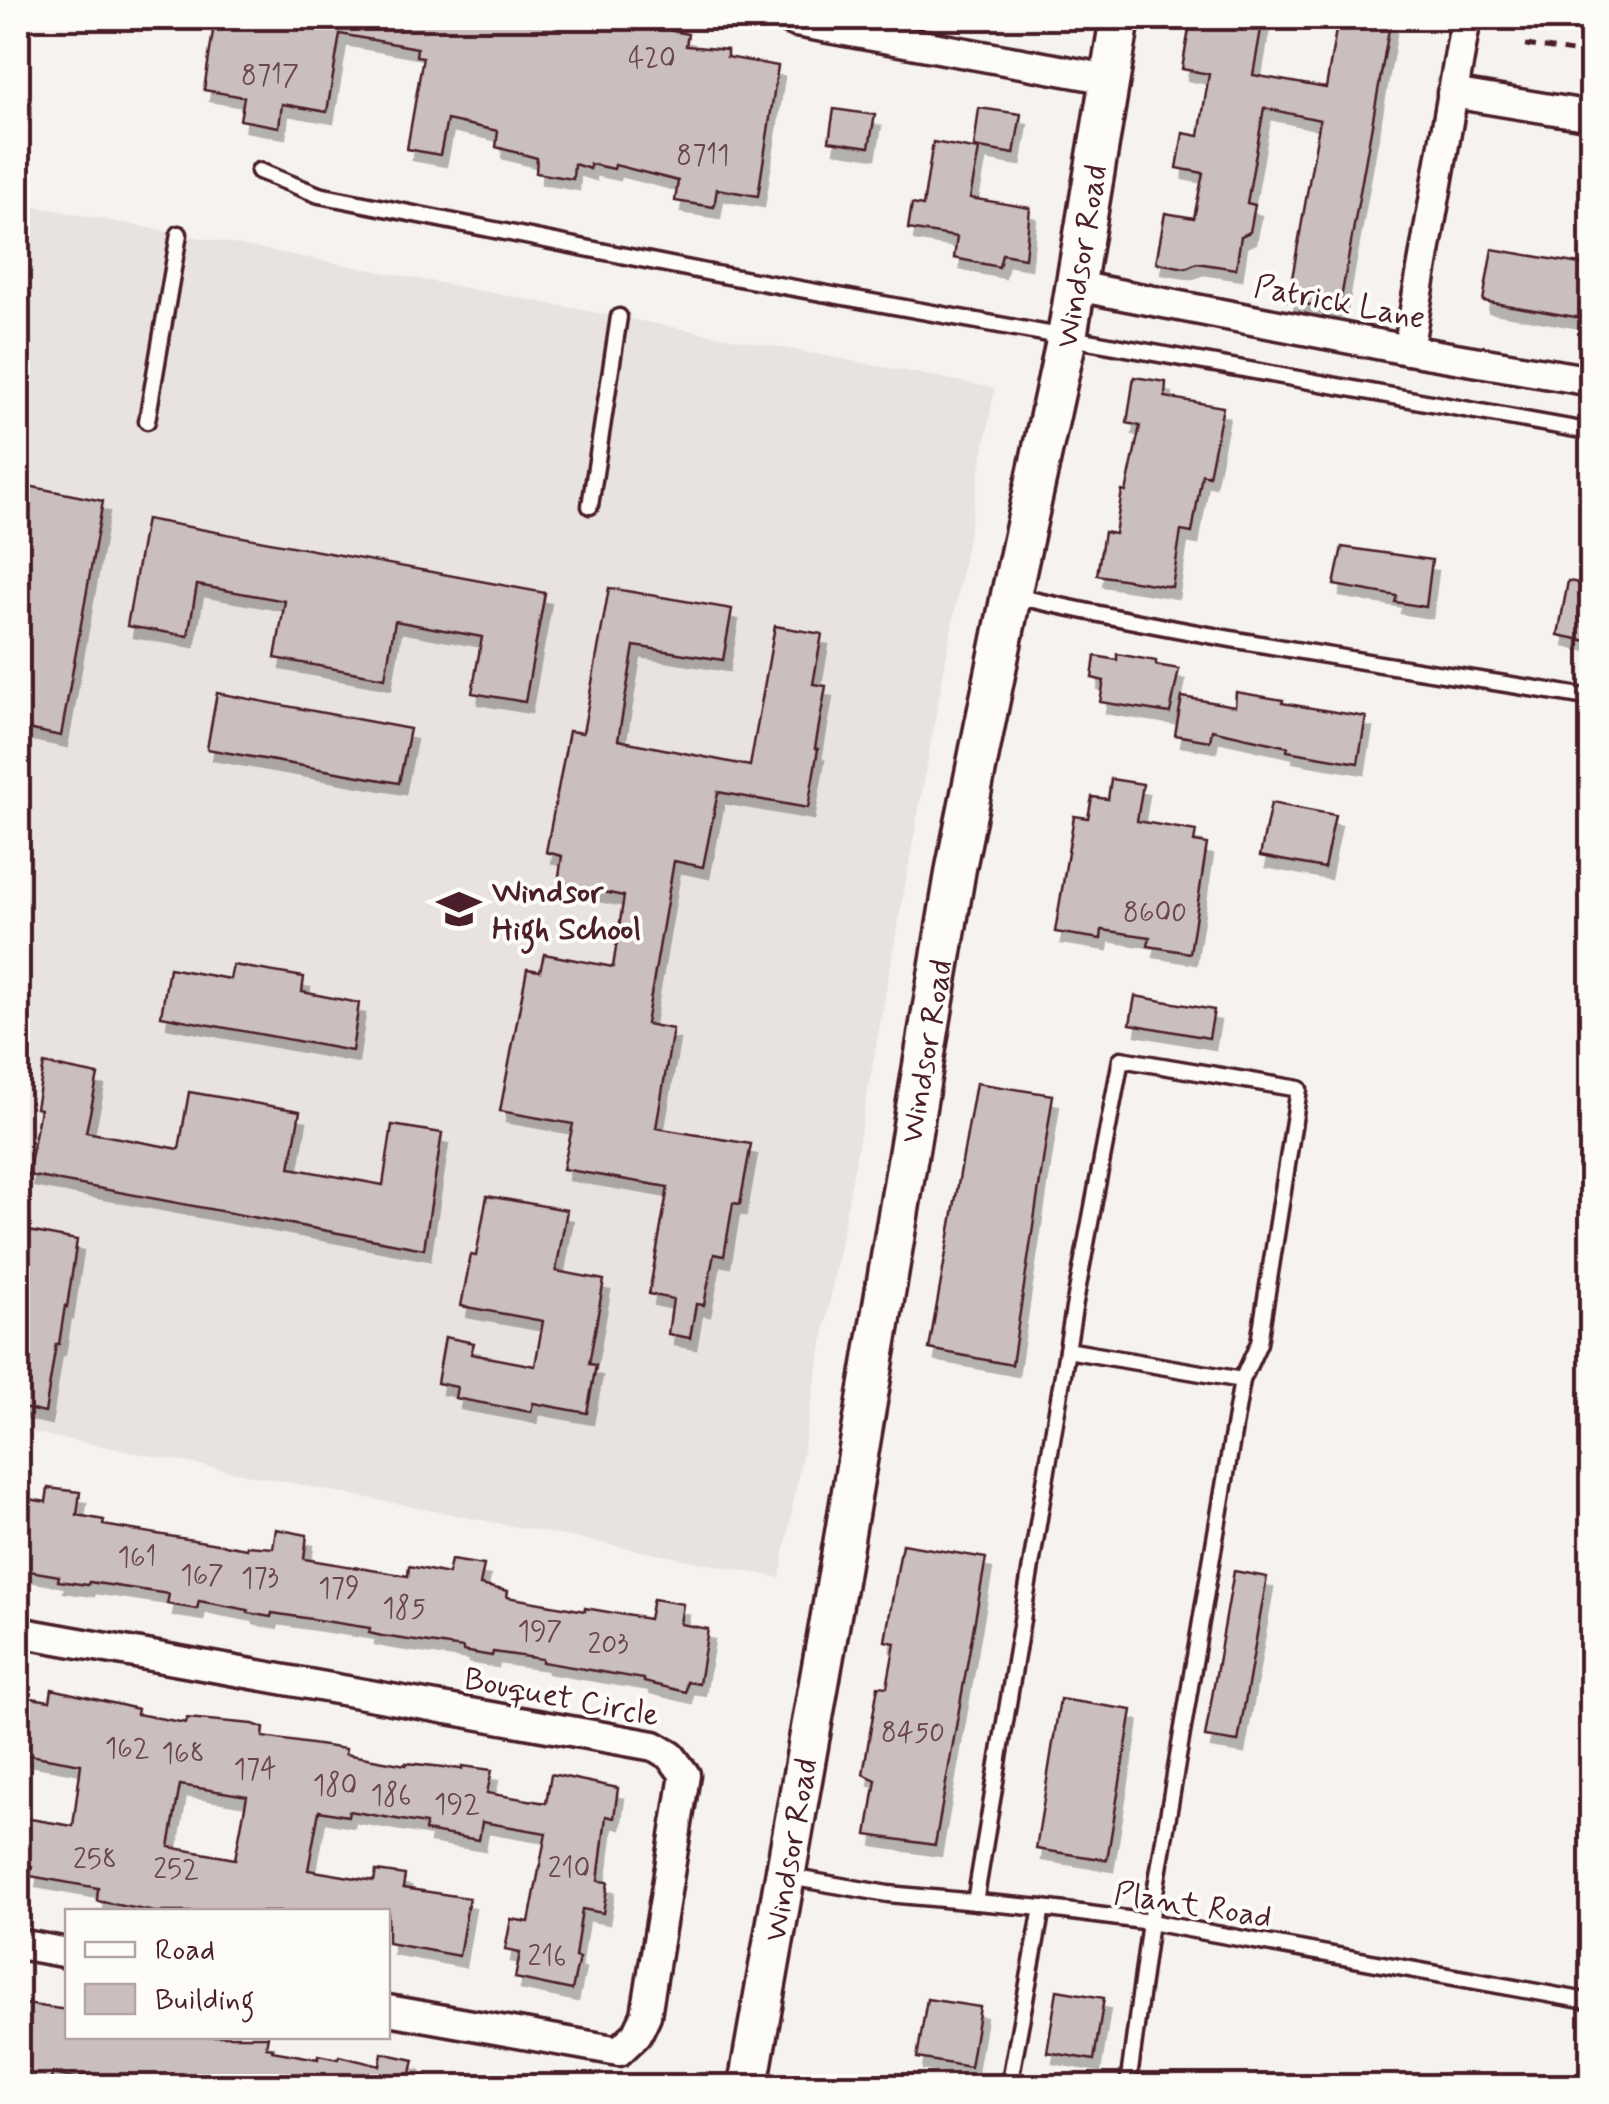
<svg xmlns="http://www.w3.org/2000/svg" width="1609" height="2104" font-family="Mynerve,sans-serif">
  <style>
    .built { fill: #e9e3e0 }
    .building { fill: #cbbfbe; stroke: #4a1f2b; stroke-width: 2.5; fill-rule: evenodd; filter: url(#shadow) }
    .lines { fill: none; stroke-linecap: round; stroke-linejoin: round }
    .lane-casing { stroke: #4a1f2b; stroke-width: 21 }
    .street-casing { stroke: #4a1f2b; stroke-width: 35 }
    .secondary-casing { stroke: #4a1f2b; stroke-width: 45 }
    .path { stroke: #4a1f2b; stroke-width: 5; stroke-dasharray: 10 8; stroke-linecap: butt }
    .lane { stroke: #fdfcf7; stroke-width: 14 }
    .street { stroke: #fdfcf7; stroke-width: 28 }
    .secondary { stroke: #fdfcf7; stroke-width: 38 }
    .labels { text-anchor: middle; stroke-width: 8; stroke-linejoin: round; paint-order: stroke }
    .number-label { font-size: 28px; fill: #6a4750 }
    .street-label { font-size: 32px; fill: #4a1f2b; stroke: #fdfcf7 }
    .poi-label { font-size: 32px; font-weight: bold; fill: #4a1f2b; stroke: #fdfcf7; text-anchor: start }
  </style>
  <defs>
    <filter id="shadow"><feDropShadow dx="6" dy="11" stdDeviation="0" flood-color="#0004"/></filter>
  </defs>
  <rect width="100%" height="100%" fill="#f6f3ef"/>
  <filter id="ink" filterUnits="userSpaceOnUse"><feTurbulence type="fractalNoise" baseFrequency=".01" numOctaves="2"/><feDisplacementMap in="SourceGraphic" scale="20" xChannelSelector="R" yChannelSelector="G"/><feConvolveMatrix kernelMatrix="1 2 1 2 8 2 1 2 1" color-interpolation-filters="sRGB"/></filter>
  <g filter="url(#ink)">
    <polygon class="built" points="18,203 995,388 780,1578 18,1430"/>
    <g class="building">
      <polygon points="215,18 621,18 620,20 688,34 686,46 727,50 727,57 778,66 758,196 717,189 714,207 675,201 678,181 615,165 614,169 590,164 590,169 574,164 573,179 536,173 537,158 496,147 498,131 447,120 440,155 407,149 423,57 416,56 417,48 340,34 327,112 282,104 279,127 240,120 244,97 204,90"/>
      <polygon points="1191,18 1263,18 1253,75 1326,88 1338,18 1391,18 1339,310 1288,301 1320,120 1264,108 1247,203 1255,205 1250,232 1241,236 1236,269 1197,263 1186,268 1156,263 1165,213 1194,218 1203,173 1177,168 1183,133 1199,136 1209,74 1182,69"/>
      <polygon points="979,108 1021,114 1014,154 974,147"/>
      <polygon points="834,109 875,115 869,147 829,141"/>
      <polygon points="933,142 979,150 970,198 1030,208 1025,258 1002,254 999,267 954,258 957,237 908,229 912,204 923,206"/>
      <polygon points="1492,249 1592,266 1592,320 1483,301"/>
      <polygon points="1134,377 1166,382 1165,397 1223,407 1209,476 1202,474 1192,533 1181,531 1172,587 1097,575 1104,532 1115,534 1122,491 1126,492 1140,426 1127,423"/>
      <polygon points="18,484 103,501 61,736 18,727"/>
      <polygon points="146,519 545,593 525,702 472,693 482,637 395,621 385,678 275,658 285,601 197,585 188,636 127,626"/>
      <polygon points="1342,547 1432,560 1426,607 1395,602 1397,596 1334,585"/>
      <polygon points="1568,581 1592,585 1592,642 1558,635"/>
      <polygon points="609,588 732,609 723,660 634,646 618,740 750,766 775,626 822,634 813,684 826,686 815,748 818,749 808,808 718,792 703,867 674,861 646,1024 673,1029 656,1128 751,1144 740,1204 733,1203 724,1256 714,1254 704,1305 696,1304 690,1338 668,1334 673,1299 649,1294 668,1187 563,1169 573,1124 500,1111 527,969 540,971 544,954 613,967 624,896 558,883 562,856 546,852 569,731 583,733"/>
      <polygon points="1117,654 1156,661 1156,665 1179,669 1170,713 1100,702 1104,681 1092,678 1095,656 1117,660"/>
      <polygon points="1236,692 1283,700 1282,703 1366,717 1358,763 1287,751 1288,747 1212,730 1210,741 1175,735 1182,697 1235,706"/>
      <polygon points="217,693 410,729 399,783 207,749"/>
      <polygon points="1111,779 1143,784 1137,821 1196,831 1194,842 1207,844 1190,953 1148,946 1150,937 1102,930 1101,939 1055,932 1074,816 1088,818 1092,797 1108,799"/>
      <polygon points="1271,803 1335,815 1324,868 1260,856"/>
      <polygon points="233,965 304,977 302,992 359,1003 352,1051 161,1016 169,968 230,979"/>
      <polygon points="1135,996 1214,1010 1209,1038 1130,1024"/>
      <polygon points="44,1064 98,1075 86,1132 179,1149 189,1092 300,1111 290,1168 383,1185 392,1125 442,1133 424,1249 28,1175 40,1109 36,1108"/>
      <polygon points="976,1083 1053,1095 1012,1365 929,1349"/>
      <polygon points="487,1196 567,1210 556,1271 604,1280 589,1364 596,1365 587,1413 533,1403 531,1412 455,1398 457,1387 437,1383 445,1337 474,1343 471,1354 535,1366 543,1321 461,1306 471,1255 476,1256"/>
      <polygon points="18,1229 77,1240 67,1307 65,1306 59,1344 56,1344 45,1413 18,1407"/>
      <polygon points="48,1488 80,1492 77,1515 104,1520 103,1525 247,1549 247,1546 273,1548 276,1529 307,1535 304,1559 408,1576 409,1566 448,1574 451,1560 484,1565 480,1585 508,1591 507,1597 585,1611 585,1608 649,1619 653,1599 683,1604 680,1624 708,1629 699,1684 687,1682 686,1692 644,1682 644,1679 542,1662 542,1659 493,1652 492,1656 463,1651 463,1648 382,1636 369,1633 370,1628 272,1613 271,1617 248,1613 248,1610 199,1601 197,1609 167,1604 169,1594 89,1582 88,1585 58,1581 59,1576 18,1569 18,1497 46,1502"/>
      <polygon points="902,1544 986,1558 935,1845 867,1835 876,1780 863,1774 878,1686 887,1687 895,1643 885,1641"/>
      <polygon points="1234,1571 1267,1577 1238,1742 1205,1737"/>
      <path d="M 52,1689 L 138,1709 L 137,1714 L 186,1723 L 187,1718 L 253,1724 L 264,1728 L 263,1737 L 346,1749 L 345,1754 L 406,1765 L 406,1763 L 462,1769 L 462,1766 L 492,1770 L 487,1793 L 546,1803 L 551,1774 L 618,1788 L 614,1818 L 606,1816 L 598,1881 L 608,1882 L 603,1913 L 582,1909 L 575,1957 L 579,1958 L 572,1990 L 515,1978 L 520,1953 L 505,1950 L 511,1919 L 529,1922 L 546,1833 L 482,1822 L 479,1840 L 425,1831 L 426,1824 L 349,1811 L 348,1816 L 319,1811 L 308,1870 L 374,1881 L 376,1871 L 405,1875 L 403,1888 L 469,1898 L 459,1956 L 388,1943 L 388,1912 L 155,1912 L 97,1901 L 98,1888 L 30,1876 L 32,1866 L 18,1863 L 18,1817 L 73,1826 L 81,1764 L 18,1753 L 25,1697 L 50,1701 ZM 180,1785 L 247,1796 L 235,1859 L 169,1847 Z"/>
      <polygon points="1060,1699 1132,1710 1107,1860 1036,1849"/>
      <polygon points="1057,1990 1104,1998 1094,2060 1047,2052"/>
      <polygon points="927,1999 980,2007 970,2067 917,2058"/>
      <polygon points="18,2003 68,2010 68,2036 268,2036 266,2047 273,2048 272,2051 318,2059 318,2055 338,2059 339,2056 380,2066 382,2053 414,2060 411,2073 428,2077 427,2086 141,2086 81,2075 80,2079 52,2074 50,2086 18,2086"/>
    </g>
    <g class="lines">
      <g class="lane-casing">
        <g id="lane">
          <polyline points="259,171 319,195 711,273 1592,432"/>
          <polyline points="147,421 179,234"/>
          <polyline points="590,506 619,317"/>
          <path d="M 1011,595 C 1203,639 1398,666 1592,698"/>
          <polyline points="1067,1350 1242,1380"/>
          <polyline points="789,1877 888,1894 1042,1908 1150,1922 1592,2002"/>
          <polyline points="975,1902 1075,1302 1121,1059 1299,1089 1259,1343 1242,1380 1150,1922 1128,2086"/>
          <polyline points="1009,2086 1042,1908"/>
        </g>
      </g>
      <g class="street-casing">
        <g id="street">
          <polyline points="786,18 796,22 1109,79"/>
          <polyline points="1452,93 1592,116"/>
          <polyline points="1076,286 1408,350 1592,381"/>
          <polyline points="1408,350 1466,18"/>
          <polyline points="18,1632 654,1746 671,1756 685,1775 646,2015 637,2034 619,2051 388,2010"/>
          <polyline points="18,1944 68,1953"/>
        </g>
      </g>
      <g class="secondary-casing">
        <g id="secondary">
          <path id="s1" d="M 748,2086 L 836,1587 L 956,868 L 1011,595 L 1067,337 L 1120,18"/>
        </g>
      </g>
      <polyline class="path" points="1526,45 1592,55"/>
      <use href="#lane" class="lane"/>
      <use href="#street" class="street"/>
      <use href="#secondary" class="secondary"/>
    </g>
  </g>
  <defs>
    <g id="school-bare" transform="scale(3.45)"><path d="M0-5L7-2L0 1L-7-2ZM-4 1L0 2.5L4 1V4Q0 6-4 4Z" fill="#4a1f2b" stroke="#fdfcf7" stroke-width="2.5" paint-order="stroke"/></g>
  </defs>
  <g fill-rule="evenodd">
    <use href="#school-bare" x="459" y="909"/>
  </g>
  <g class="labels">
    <g class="number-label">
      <text x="652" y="67">420</text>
      <text x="270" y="84">8717</text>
      <text x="703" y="164">8711</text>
      <text x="1155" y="921">8600</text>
      <text x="137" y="1566">161</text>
      <text x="202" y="1584">167</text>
      <text x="260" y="1587">173</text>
      <text x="339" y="1597">179</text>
      <text x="404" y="1617">185</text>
      <text x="540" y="1640">197</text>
      <text x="608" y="1653">203</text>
      <text x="913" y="1741">8450</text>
      <text x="127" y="1757">162</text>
      <text x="183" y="1762">168</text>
      <text x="255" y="1778">174</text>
      <text x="335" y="1794">180</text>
      <text x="391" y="1804">186</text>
      <text x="457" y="1813">192</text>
      <text x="95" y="1868">258</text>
      <text x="569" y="1877">210</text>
      <text x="176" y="1878">252</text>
      <text x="547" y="1965">216</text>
    </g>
    <g class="street-label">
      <text dy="11" stroke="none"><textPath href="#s1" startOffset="1860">Windsor Road</textPath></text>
      <text transform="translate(1340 301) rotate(11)" y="11">Patrick Lane</text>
      <text dy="11" stroke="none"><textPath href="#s1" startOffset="1050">Windsor Road</textPath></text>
      <text transform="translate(562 1696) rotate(11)" y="11">Bouquet Circle</text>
      <text dy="11" stroke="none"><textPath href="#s1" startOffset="240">Windsor Road</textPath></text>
      <text transform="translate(1193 1904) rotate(9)" y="11">Plant Road</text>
    </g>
    <g class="poi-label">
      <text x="492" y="902">Windsor<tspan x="492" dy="37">High School</tspan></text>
    </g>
  </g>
  <rect width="1609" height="2104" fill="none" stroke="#fdfcf7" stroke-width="60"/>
  <rect x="30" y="30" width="1549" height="2044" fill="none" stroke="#4a1f2b" stroke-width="4" filter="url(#ink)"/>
  <rect x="65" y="1909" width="325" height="130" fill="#fdfcf7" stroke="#b5a4a5" stroke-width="2.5"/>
  <rect x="85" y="1942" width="50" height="15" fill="#fdfcf7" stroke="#b5a4a5" stroke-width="2.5"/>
  <text x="155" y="1959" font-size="30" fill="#4a1f2b">Road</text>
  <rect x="85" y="1984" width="50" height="30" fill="#cbbfbe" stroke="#b5a4a5" stroke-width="2.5"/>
  <text x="155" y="2009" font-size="30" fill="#4a1f2b">Building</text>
</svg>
